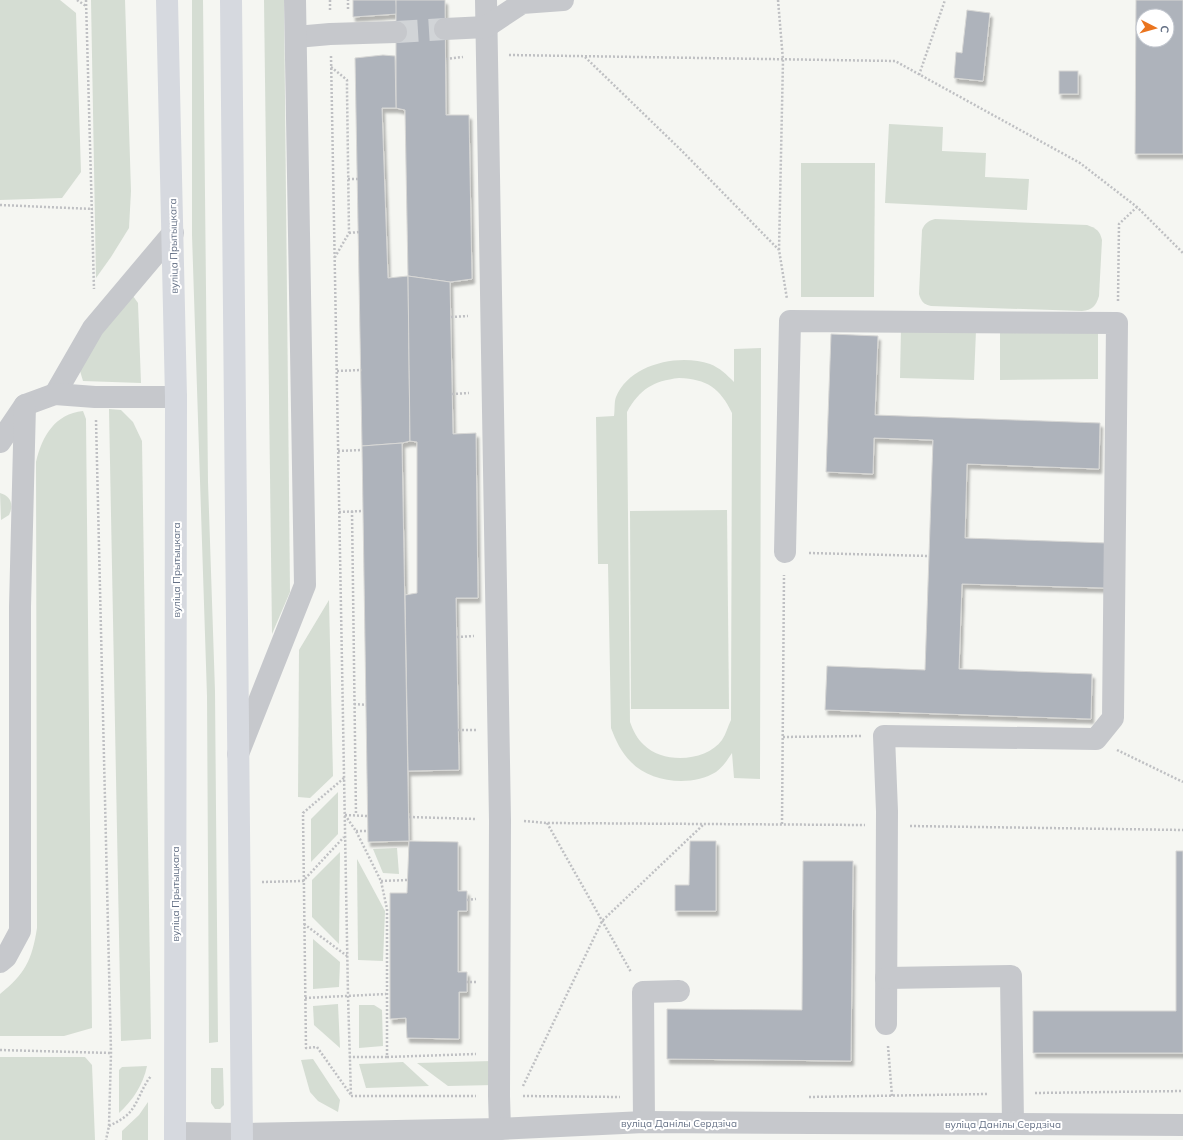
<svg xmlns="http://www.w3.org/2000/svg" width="1183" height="1140" font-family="Mulish,sans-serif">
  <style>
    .green { fill: #d5ddd3; fill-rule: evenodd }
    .building { fill: #aeb3bb; stroke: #d7d7d5; fill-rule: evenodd; filter: url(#shadow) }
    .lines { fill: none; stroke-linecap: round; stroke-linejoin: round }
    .minor-tunnel { stroke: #d1d4d7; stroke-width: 22; stroke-dasharray: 22 11; stroke-linecap: butt }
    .path { stroke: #bfc0c3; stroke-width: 2.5; stroke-dasharray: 2 2; stroke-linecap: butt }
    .minor { stroke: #c6c8cc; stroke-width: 22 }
    .major { stroke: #d6d9df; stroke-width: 22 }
    .labels { text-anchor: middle; stroke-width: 4; stroke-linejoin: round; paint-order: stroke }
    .street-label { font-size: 10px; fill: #647085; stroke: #fff }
  </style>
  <defs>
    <filter id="shadow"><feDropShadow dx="2.5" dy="4.5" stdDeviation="1" flood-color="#0004"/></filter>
  </defs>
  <rect width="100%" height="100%" fill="#f5f6f2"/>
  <g class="green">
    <polygon points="0,0 60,0 76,13 81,172 62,198 0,200"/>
    <polygon points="91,0 125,0 131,191 129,228 111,257 96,278"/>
    <polygon points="192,0 203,0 208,482 215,691 218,1042 209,1043 207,696 192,235"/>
    <polygon points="264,0 284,0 290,592 272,634"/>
    <polygon points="889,124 943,127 942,151 986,153 985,177 1029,179 1027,210 885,203"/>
    <polygon points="801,163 875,163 874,297 801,297"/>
    <path d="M 935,219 L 1087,225 C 1096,228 1100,231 1102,240 L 1099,296 C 1096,306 1092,310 1082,311 L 931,306 C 923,304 921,301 919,294 L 922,230 C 925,223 928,221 935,219 Z"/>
    <polygon points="133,296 138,303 141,383 83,381 78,364 124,298"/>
    <polygon points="901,328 976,330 974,380 900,378"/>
    <polygon points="1098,330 1098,379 1000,380 1000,331"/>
    <path d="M 761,348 L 760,779 L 734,778 L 732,753 C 728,759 723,767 716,772 C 692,787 651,783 631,762 C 621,752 616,741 611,728 L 608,564 L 598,564 L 596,417 L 614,416 C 615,410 614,402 616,397 C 629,364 679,353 710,364 C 720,368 726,374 734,382 L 734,349 ZM 679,378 C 707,379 720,388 732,413 L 731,720 C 728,726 726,734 722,740 C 706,762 663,764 644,745 C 637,739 633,730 630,722 L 627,412 C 640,389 653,381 679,378 Z"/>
    <polygon points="109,409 121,410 133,422 142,441 151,1039 121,1041"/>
    <path d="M 83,411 L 86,419 L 92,1028 L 64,1036 L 0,1036 L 0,994 C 25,974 32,960 37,928 L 36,462 C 42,436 55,414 83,411 Z"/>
    <path d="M 0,493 C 11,496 14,505 9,515 L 1,520 Z"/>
    <polygon points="727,510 729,709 631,709 630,511"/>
    <polygon points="329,600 333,776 310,798 298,797 299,650"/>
    <polygon points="338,792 338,834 311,862 311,819"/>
    <polygon points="397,848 399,874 383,873 373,849"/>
    <polygon points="340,852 339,944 312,917 312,880"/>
    <polygon points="357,859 385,911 383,961 358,960"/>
    <polygon points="313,939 340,962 339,987 313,989"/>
    <polygon points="338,1004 340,1048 314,1025 313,1006"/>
    <polygon points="359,1005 374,1005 382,1010 383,1046 359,1048"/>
    <polygon points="0,1057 85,1057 92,1065 95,1140 0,1140"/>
    <polygon points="313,1059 340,1100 338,1112 318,1101 310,1092 301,1060"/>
    <polygon points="492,1061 494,1085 448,1086 417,1063"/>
    <polygon points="403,1062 429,1086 366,1088 359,1064"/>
    <path d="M 147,1066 C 143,1085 133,1100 119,1113 L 119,1070 L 122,1067 Z"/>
    <polygon points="211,1068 223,1068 224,1105 220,1109 215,1109 211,1103"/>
    <polygon points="148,1102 148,1140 122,1140 122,1131 139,1115"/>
  </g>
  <g class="building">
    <polygon points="353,0 396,0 397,14 353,17"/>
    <polygon points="396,0 445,0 446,115 469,115 472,279 450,282 408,276 405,110 396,108"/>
    <path d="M 1136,0 L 1183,0 L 1183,154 L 1135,154 ZM 1143,16 L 1167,16 L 1167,40 L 1143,40 Z"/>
    <polygon points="967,10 990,13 983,81 954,78 956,52 962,53"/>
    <polygon points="383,55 395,56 396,108 382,108 388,278 408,276 410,441 402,443 362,446 355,58"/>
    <rect x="1059" y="71" width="19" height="23"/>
    <polygon points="408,276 450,282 453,434 476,433 478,598 456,598 459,770 408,771 405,595 417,593 417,442 410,441"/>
    <polygon points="831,334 878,336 875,415 1100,423 1099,469 967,464 965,538 1107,543 1105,588 962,584 959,669 1092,674 1091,719 825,710 827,666 925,670 933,440 874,438 873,474 826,472"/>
    <polygon points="402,443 409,841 368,842 362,446"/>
    <polygon points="409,841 458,842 458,891 467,891 467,911 458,911 458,972 467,972 467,992 459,992 459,1039 407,1038 406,1018 390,1019 390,893 407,893"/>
    <polygon points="690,841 716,841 716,911 675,911 675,885 689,885"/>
    <polygon points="1176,851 1183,851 1183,1053 1033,1053 1033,1011 1176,1011"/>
    <polygon points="803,861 853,861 851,1061 667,1059 667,1009 802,1010"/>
  </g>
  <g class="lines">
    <polyline class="minor-tunnel" points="396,32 445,29"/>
    <g class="path">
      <polyline points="77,0 86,6"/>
      <polyline points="86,0 94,289"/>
      <polyline points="330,0 330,12"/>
      <polyline points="778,0 783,60 779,250"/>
      <polyline points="348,9 348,0"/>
      <polyline points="509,55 895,61 1080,163 1137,207 1183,253"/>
      <polyline points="331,56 348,995 351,1096"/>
      <polyline points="585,57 682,151 779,250 787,299"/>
      <polyline points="446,59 463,57"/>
      <polyline points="331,67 347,80 347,90 349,233 335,257"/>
      <polyline points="919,75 945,0"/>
      <polyline points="348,179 358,179"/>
      <polyline points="0,205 93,209"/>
      <polyline points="349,233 359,232"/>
      <polyline points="1118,301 1119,224 1137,207"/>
      <polyline points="451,317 468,316"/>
      <polyline points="337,371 362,370"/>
      <polyline points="452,394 469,393"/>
      <polyline points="96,420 111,1053 109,1126 106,1140"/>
      <polyline points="338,451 362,450"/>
      <polyline points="352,511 356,815"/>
      <polyline points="339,512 363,511"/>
      <polyline points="809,553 929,556"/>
      <polyline points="457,637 474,636"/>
      <polyline points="354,704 367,705"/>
      <polyline points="458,730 476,730"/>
      <polyline points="783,737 861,736"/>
      <polyline points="1117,750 1183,782"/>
      <polyline points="344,778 303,813 306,1048 317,1047 351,1095"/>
      <polyline points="345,815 356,831 381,881 387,909 387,1057 349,1057"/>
      <polyline points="345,815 367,816"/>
      <polyline points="409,817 477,819"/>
      <polyline points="524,821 547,823 865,825"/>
      <polyline points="547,823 631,972"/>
      <polyline points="782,824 784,575"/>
      <polyline points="910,826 1183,830"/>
      <polyline points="356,831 367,831"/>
      <polyline points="381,881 407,880"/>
      <polyline points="262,882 303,881 344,837"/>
      <polyline points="467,900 476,899"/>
      <polyline points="304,924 347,956"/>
      <polyline points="466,982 476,982"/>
      <polyline points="305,998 386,994"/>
      <polyline points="888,1046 892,1096"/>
      <polyline points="0,1050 111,1053"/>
      <polyline points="387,1057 476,1054"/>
      <polyline points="523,1086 602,921 704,824"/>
      <polyline points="1035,1093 1183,1091"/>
      <polyline points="351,1096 476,1096"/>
      <polyline points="523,1096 620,1097"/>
      <polyline points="809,1097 988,1094"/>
      <path d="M 109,1126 C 117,1122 125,1118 130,1112 C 138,1103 142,1087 151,1076"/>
    </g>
    <g class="minor">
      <polyline points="486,0 500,820 499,1096 500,1129"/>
      <polyline points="445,29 486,27 522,3 563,0"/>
      <polyline points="296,37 330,34 396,32"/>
      <polyline points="55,394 93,328 173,233"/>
      <polyline points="0,442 25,405 55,394 95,397 176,397"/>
      <polyline points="785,552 790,321 1117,323 1113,718 1096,739 884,736 887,811 886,1024"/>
      <polyline points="238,754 305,585 295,0"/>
      <polyline points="0,962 6,957 20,931 20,607 25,405"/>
      <polyline points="886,978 1011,976 1013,1124"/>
      <polyline points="644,1122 643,992 679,991"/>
      <polyline points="175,1133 242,1134 500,1129 644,1122 1183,1125"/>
    </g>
    <g class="major">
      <polyline points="167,0 176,397 175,1140"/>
      <polyline points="231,0 242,1140"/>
    </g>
  </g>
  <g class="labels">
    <g class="street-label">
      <text transform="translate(173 246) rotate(-91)" y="4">вуліца Прытыцкага</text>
      <text transform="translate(176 570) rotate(-90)" y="4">вуліца Прытыцкага</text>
      <text transform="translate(175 894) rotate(-90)" y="4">вуліца Прытыцкага</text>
      <text x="679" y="1127">вуліца Данілы Сердзіча</text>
      <text x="1003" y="1128">вуліца Данілы Сердзіча</text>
    </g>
  </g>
  <g transform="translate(1155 28) rotate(96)"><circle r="19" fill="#ffffff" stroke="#c1c6ce"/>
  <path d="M0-3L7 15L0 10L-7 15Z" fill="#ea741e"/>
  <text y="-6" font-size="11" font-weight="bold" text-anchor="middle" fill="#647085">С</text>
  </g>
</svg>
